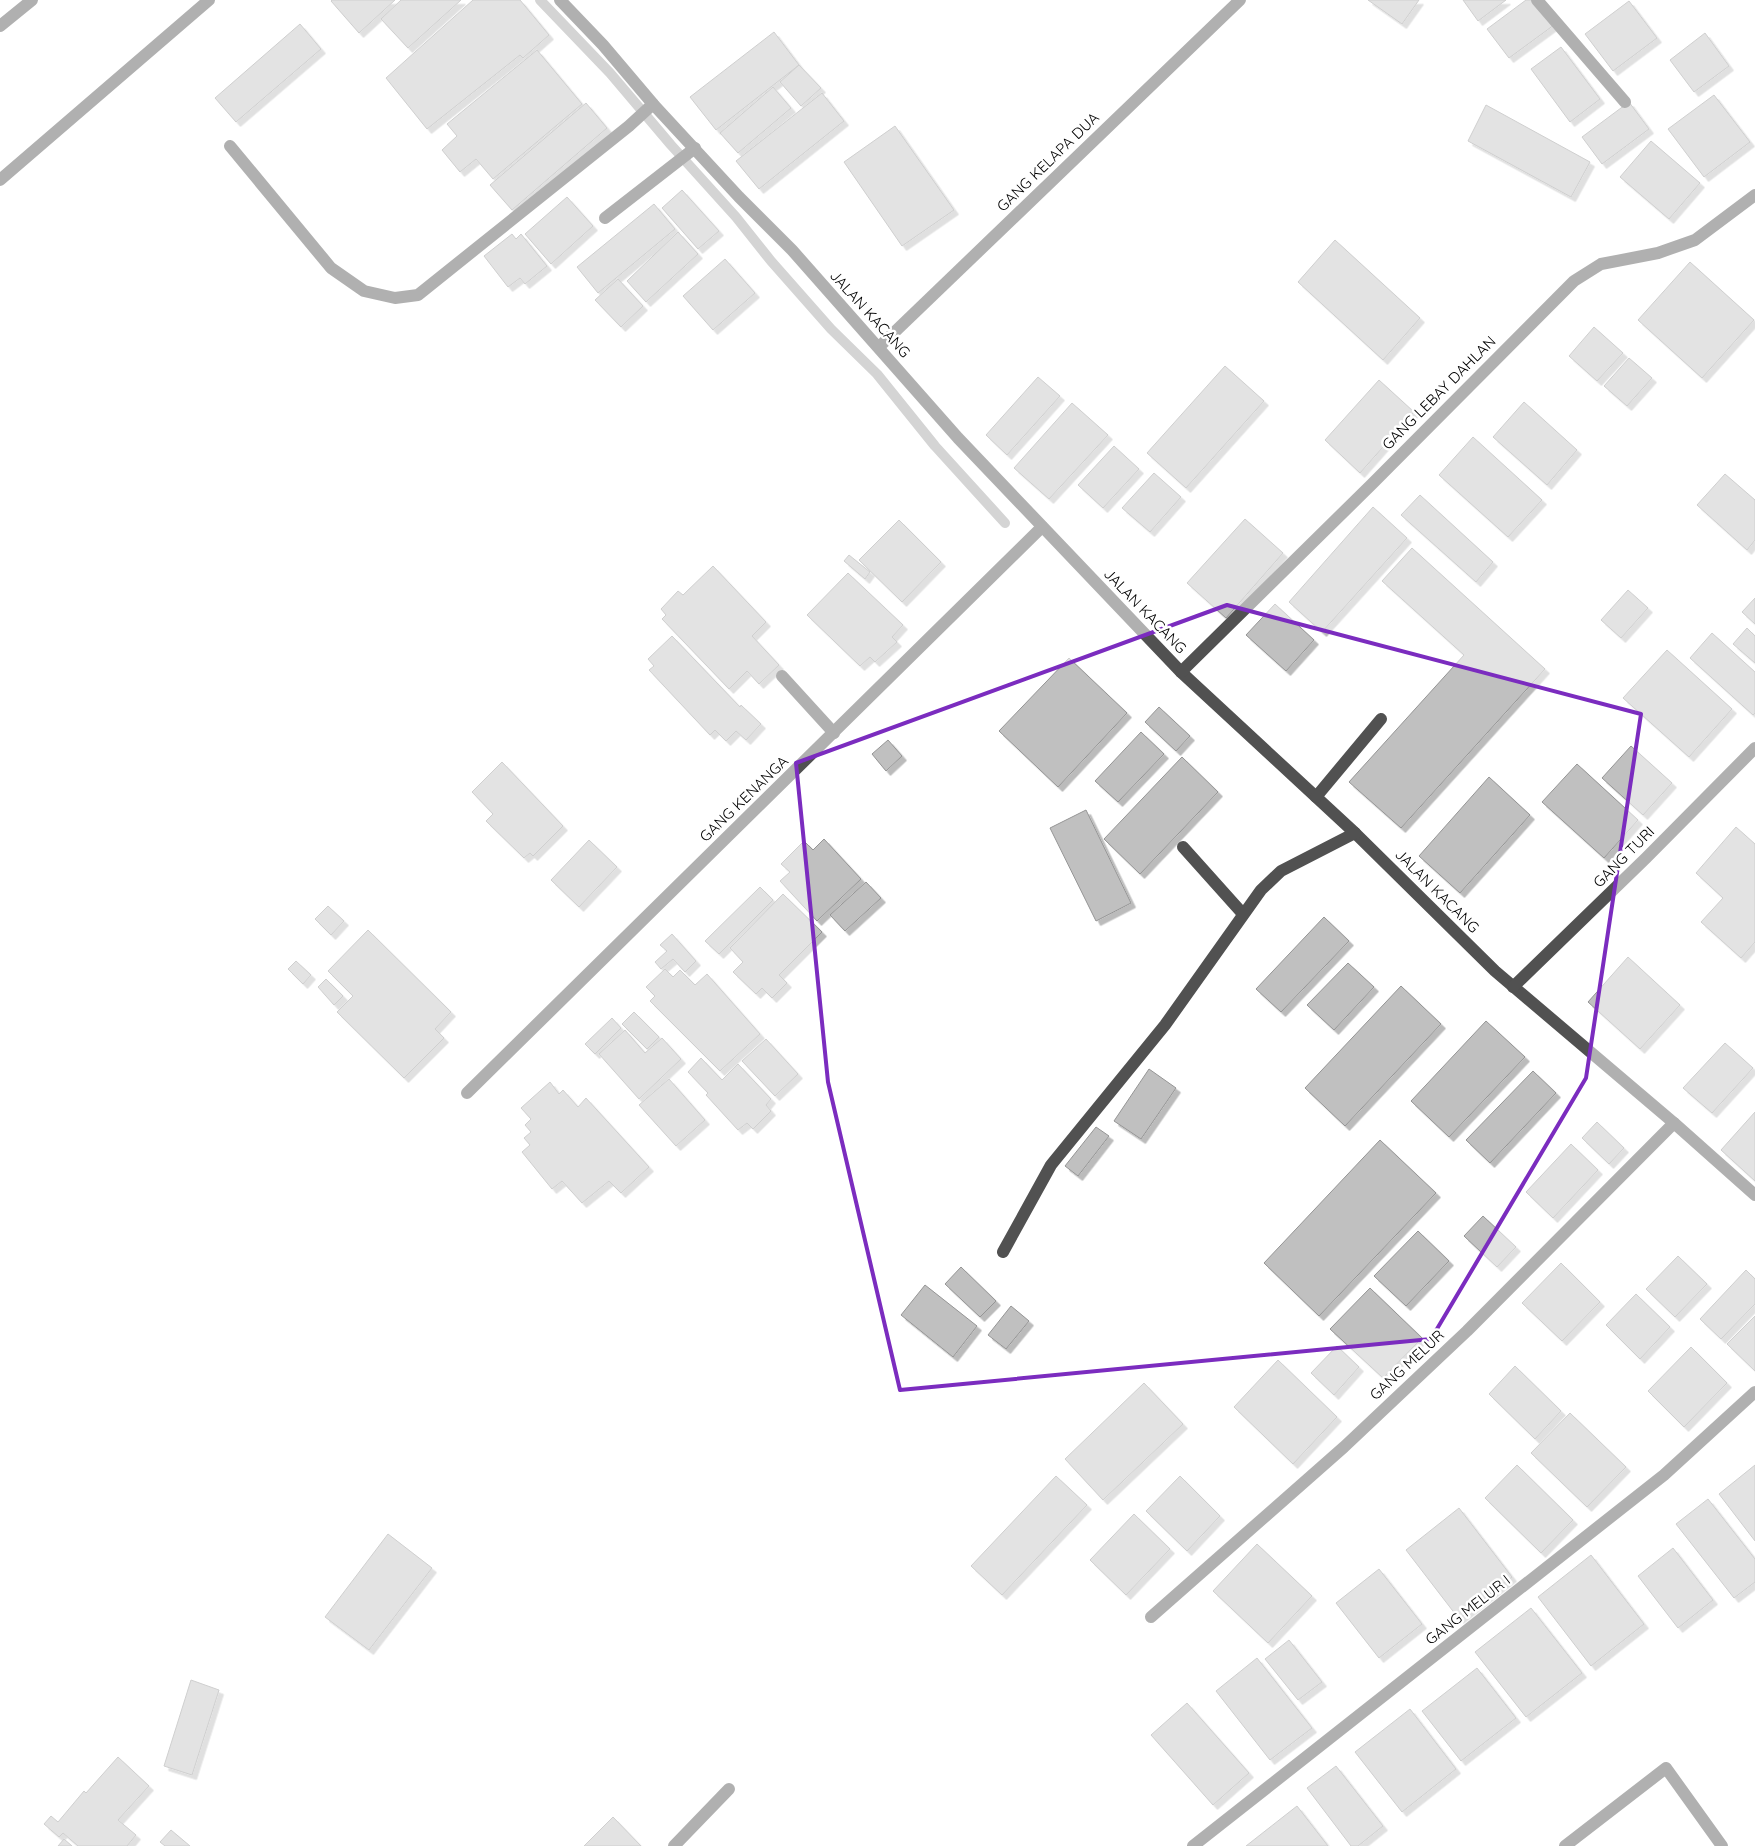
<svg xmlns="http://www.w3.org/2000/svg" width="1755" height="1846" font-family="Quicksand,sans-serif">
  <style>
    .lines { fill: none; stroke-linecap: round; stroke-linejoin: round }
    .stream { stroke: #9f9f9f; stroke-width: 10 }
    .building { fill: #c0c0c0; stroke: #959595; filter: url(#shadow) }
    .minor { stroke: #515151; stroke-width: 12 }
    .marked { fill: none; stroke: #7b2cbf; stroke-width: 4; stroke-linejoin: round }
    .labels { text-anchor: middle; stroke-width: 5; stroke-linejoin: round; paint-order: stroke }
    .street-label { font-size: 15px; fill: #000; stroke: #fff }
  </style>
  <defs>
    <filter id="shadow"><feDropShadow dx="4.5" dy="4.5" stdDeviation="0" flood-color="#0004"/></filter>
  </defs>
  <rect width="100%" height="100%" fill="#fff"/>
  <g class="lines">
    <polyline class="stream" points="540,0 610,73 671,145 736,217 771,261 831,329 877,374 935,446 1005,523"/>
  </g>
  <g class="building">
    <polygon points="332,0 395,0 359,33 331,1"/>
    <polygon points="401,0 461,0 408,48 381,19"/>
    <polygon points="473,0 520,0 549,35 523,58 520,55 427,129 386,78"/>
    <polygon points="1368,0 1419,0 1402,24"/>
    <polygon points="1463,0 1506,0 1478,21"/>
    <polygon points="1526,0 1535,0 1554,25 1509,58 1487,29"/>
    <polygon points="1629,1 1657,38 1613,71 1585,34"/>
    <polygon points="300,24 321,49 236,122 215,98"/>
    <polygon points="774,32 799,65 716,130 690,97"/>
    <polygon points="1705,33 1729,66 1694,92 1670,60"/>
    <polygon points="1561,47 1600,99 1570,122 1531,69"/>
    <polygon points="537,50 582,104 493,179 476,159 460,172 442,150 457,136 447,124"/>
    <polygon points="799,65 821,88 801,106 780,82"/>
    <polygon points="773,87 791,108 738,153 720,133"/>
    <polygon points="822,93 844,121 759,189 736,161"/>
    <polygon points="1714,95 1750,142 1704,177 1668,129"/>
    <polygon points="1629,102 1649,129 1602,164 1582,137"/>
    <polygon points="586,103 607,128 512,210 490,185"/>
    <polygon points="1486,105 1590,162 1571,197 1468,141"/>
    <polygon points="895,126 954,210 902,246 844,162"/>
    <polygon points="1651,141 1700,183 1669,219 1620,177"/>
    <polygon points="682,190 719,231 698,249 662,208"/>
    <polygon points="567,197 593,226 551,264 525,234"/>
    <polygon points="654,204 675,229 598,293 577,267"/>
    <polygon points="678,232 698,254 646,302 627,281"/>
    <polygon points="512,234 516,239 521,234 547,266 525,284 520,278 508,287 484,256"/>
    <polygon points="1335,240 1420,318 1383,360 1298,282"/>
    <polygon points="725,259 755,293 713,330 683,296"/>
    <polygon points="1690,262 1754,320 1702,378 1638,320"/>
    <polygon points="618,279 643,306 621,327 595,300"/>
    <polygon points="1594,327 1623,353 1597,381 1569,356"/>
    <polygon points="1629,358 1652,378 1627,406 1604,386"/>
    <polygon points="1225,366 1264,401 1186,488 1147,453"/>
    <polygon points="1038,377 1060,396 1007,455 986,435"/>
    <polygon points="1379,380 1414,412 1360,473 1325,440"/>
    <polygon points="1524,402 1577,450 1547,485 1493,437"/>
    <polygon points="1072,403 1108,435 1049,499 1014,468"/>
    <polygon points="1473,437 1542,500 1508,537 1439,475"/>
    <polygon points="1114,446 1139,469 1103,508 1078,485"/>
    <polygon points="1154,473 1181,497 1150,532 1122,508"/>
    <polygon points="1725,474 1755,500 1755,540 1747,550 1697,505"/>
    <polygon points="1420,495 1493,562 1476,582 1401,515"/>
    <polygon points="1373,507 1407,538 1322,632 1289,602"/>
    <polygon points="1245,519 1283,553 1226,618 1187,583"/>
    <polygon points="899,520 941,562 902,602 859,560"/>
    <polygon points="1412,548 1545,669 1401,828 1349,782 1464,655 1382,581"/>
    <polygon points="849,555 870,572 865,579 844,561"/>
    <polygon points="713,566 766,622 752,636 779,665 759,684 747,671 729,689 662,619 666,615 661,609 678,591 683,595"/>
    <polygon points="848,573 903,625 892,637 897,642 875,662 870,657 860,666 807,615"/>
    <polygon points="1628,590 1648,608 1621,638 1601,620"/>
    <polygon points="1755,598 1755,624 1742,612"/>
    <polygon points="1275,604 1314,640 1286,671 1246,635"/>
    <polygon points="1747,628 1755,636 1755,663 1733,644"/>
    <polygon points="1712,633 1755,672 1755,713 1753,715 1690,658"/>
    <polygon points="672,636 740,707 741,705 761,724 746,740 736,731 726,741 715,730 710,735 649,670 654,666 648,659"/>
    <polygon points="1667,650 1732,709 1689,757 1623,698"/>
    <polygon points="1069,658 1127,713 1058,787 999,731"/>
    <polygon points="1159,707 1190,736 1176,751 1145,722"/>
    <polygon points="1141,732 1164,754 1118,802 1095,781"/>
    <polygon points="888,740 902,756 886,771 872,754"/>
    <polygon points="1631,746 1672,783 1643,815 1602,778"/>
    <polygon points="1182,757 1218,792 1140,874 1104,839"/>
    <polygon points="502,762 563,826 533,856 530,853 524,858 486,821 493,814 472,792"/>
    <polygon points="1577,764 1638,820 1604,858 1542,802"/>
    <polygon points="1489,777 1530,815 1460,893 1419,856"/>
    <polygon points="1086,810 1131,903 1096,921 1050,828"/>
    <polygon points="1736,827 1755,844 1755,942 1741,958 1701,922 1723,898 1696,873"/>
    <polygon points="824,839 861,879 817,921 780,881 790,872 781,864 804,841 813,850"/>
    <polygon points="589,840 617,867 579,907 551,880"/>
    <polygon points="866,882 881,898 845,931 830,915"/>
    <polygon points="760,887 773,900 719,954 705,941"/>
    <polygon points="783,894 822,932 779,975 787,983 772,998 762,988 756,994 733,972 743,962 730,948"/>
    <polygon points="328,906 344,921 331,935 315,919"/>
    <polygon points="1324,917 1349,941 1281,1012 1256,989"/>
    <polygon points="368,930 451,1012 435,1029 444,1038 404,1078 337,1012 353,996 328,971"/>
    <polygon points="672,934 696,961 685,972 673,959 661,969 655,962 667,951 660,945"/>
    <polygon points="1628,957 1680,1005 1640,1049 1588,1002"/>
    <polygon points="296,961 311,975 303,984 288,969"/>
    <polygon points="1348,963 1374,987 1334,1030 1307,1005"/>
    <polygon points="665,969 673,977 680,970 695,985 707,974 760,1034 720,1071 650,1001 655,996 646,987"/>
    <polygon points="326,979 343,996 334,1005 318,987"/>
    <polygon points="1401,986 1441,1024 1345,1126 1305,1088"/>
    <polygon points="634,1012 659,1037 647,1049 622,1024"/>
    <polygon points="612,1018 621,1028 595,1054 585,1044"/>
    <polygon points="1486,1021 1525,1057 1449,1137 1411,1101"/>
    <polygon points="625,1030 645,1053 662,1038 681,1059 639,1099 599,1054"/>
    <polygon points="766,1039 798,1074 775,1096 742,1061"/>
    <polygon points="1725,1043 1753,1068 1712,1113 1683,1088"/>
    <polygon points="701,1058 722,1080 738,1064 771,1099 766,1105 771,1111 753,1129 747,1123 738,1130 706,1095 708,1093 688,1072"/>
    <polygon points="1149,1069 1176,1088 1141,1139 1114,1121"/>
    <polygon points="1533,1071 1556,1093 1490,1163 1466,1140"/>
    <polygon points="669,1079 705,1120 676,1146 639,1105"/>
    <polygon points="550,1082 559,1094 563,1090 578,1107 586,1098 649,1167 621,1193 609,1181 582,1203 562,1181 552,1189 522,1152 530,1145 524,1138 531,1132 525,1125 531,1119 521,1108"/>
    <polygon points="1755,1112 1755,1181 1721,1150"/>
    <polygon points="1597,1122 1624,1148 1609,1164 1582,1138"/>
    <polygon points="1096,1127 1109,1136 1078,1176 1065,1166"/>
    <polygon points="1380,1140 1436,1193 1319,1316 1264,1263"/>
    <polygon points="1571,1144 1598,1170 1553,1218 1526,1192"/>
    <polygon points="1483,1216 1516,1247 1497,1267 1464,1236"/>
    <polygon points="1418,1231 1449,1261 1406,1306 1374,1276"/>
    <polygon points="1678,1256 1707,1284 1675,1317 1646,1289"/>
    <polygon points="1561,1263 1600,1302 1562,1341 1522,1303"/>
    <polygon points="961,1267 996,1301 980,1317 945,1284"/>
    <polygon points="1746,1270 1755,1279 1755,1304 1721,1339 1700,1319"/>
    <polygon points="925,1285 977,1326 953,1357 901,1315"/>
    <polygon points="1370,1288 1422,1338 1383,1378 1330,1329"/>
    <polygon points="1636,1294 1670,1327 1640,1359 1606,1325"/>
    <polygon points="1011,1306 1029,1321 1006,1349 988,1335"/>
    <polygon points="1755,1316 1755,1371 1727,1344"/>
    <polygon points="1337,1346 1359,1367 1334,1395 1311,1373"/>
    <polygon points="1691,1347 1727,1383 1684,1427 1648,1391"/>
    <polygon points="1278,1360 1337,1417 1293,1464 1234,1407"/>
    <polygon points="1515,1366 1561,1411 1535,1439 1489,1394"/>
    <polygon points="1144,1383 1183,1424 1103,1500 1065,1459"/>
    <polygon points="1570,1413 1626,1467 1587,1507 1531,1453"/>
    <polygon points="1517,1465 1573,1520 1541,1553 1485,1498"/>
    <polygon points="1755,1465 1755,1541 1719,1494"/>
    <polygon points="1056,1476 1087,1505 1002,1595 971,1566"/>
    <polygon points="1180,1476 1220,1516 1187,1551 1146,1511"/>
    <polygon points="1708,1499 1755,1559 1755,1582 1734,1598 1676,1524"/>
    <polygon points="1459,1508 1512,1577 1459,1619 1406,1550"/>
    <polygon points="1134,1514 1170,1549 1126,1595 1090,1560"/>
    <polygon points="388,1534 432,1568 369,1650 325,1617"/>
    <polygon points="1257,1544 1312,1596 1268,1643 1213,1591"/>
    <polygon points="1673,1548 1713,1600 1678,1628 1638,1576"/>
    <polygon points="1591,1555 1644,1624 1591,1666 1538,1597"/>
    <polygon points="1379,1569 1422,1624 1379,1658 1336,1603"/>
    <polygon points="1531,1608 1582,1673 1526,1717 1475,1652"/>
    <polygon points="1289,1640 1322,1682 1298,1700 1265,1659"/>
    <polygon points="1257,1658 1312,1728 1270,1760 1216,1691"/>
    <polygon points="1477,1668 1516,1718 1461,1761 1422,1711"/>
    <polygon points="191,1680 219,1690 192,1775 164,1766"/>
    <polygon points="1187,1703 1249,1773 1213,1805 1151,1735"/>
    <polygon points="1410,1709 1456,1769 1402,1812 1355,1752"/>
    <polygon points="118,1757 149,1786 118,1820 136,1835 127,1846 78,1846 63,1833 59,1837 44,1824 51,1816 58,1822 84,1791 86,1793"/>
    <polygon points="1336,1766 1383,1826 1358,1846 1351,1846 1307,1788"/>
    <polygon points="1297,1806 1328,1846 1246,1846"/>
    <polygon points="613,1817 641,1846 584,1846"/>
    <polygon points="171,1830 190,1846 165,1846 160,1842"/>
    <polygon points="64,1839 72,1846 58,1846"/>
  </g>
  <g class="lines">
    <g class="minor">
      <polyline points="560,0 603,45 653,104 739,197 792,250 958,438 1181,672 1355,833 1495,971 1674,1123 1755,1195"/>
      <polyline points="1537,0 1625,102"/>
      <polyline points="0,26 32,0"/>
      <polyline points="230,146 331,268 364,291 395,298 418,295 629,126 653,104"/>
      <polyline points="0,180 209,0"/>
      <polyline points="605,218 695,148"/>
      <polyline points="879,347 1240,0"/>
      <polyline points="1181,672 1372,484 1574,281 1601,264 1658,253 1695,240 1755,195"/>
      <polyline points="782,676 834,733"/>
      <polyline points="1316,797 1381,719"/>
      <polyline points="1183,847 1243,914"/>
      <polyline points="1513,987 1646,858 1755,748"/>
      <polyline points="467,1093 1042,527"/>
      <polyline points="1003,1252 1051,1165 1165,1025 1261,890 1281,871 1355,833"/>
      <polyline points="1151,1617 1344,1447 1467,1331 1674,1123"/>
      <polyline points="674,1846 729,1789"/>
      <polyline points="1193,1846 1664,1475 1755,1392"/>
      <polyline points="1565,1846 1666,1768 1722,1846"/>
    </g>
  </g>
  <path d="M0 0H1755V1846H0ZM 1227,605 L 1641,714 L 1586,1078 L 1431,1339 L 900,1390 L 828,1082 L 796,763 Z" fill="#fff" fill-opacity=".55" fill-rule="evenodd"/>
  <path class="marked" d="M 1227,605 L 1641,714 L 1586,1078 L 1431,1339 L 900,1390 L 828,1082 L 796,763 Z"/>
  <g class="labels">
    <g class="street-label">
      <text transform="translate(1048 162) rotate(-44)" y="5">GANG KELAPA DUA</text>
      <text transform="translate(870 314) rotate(48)" y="5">JALAN KACANG</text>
      <text transform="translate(1439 393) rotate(-45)" y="5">GANG LEBAY DAHLAN</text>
      <text transform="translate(1145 611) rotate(46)" y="5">JALAN KACANG</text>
      <text transform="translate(744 799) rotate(-44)" y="5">GANG KENANGA</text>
      <text transform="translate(1624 857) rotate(-45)" y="5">GANG TURI</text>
      <text transform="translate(1437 891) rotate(45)" y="5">JALAN KACANG</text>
      <text transform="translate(1407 1365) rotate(-43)" y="5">GANG MELUR</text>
      <text transform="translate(1468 1610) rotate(-38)" y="5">GANG MELUR I</text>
    </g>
  </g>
</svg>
